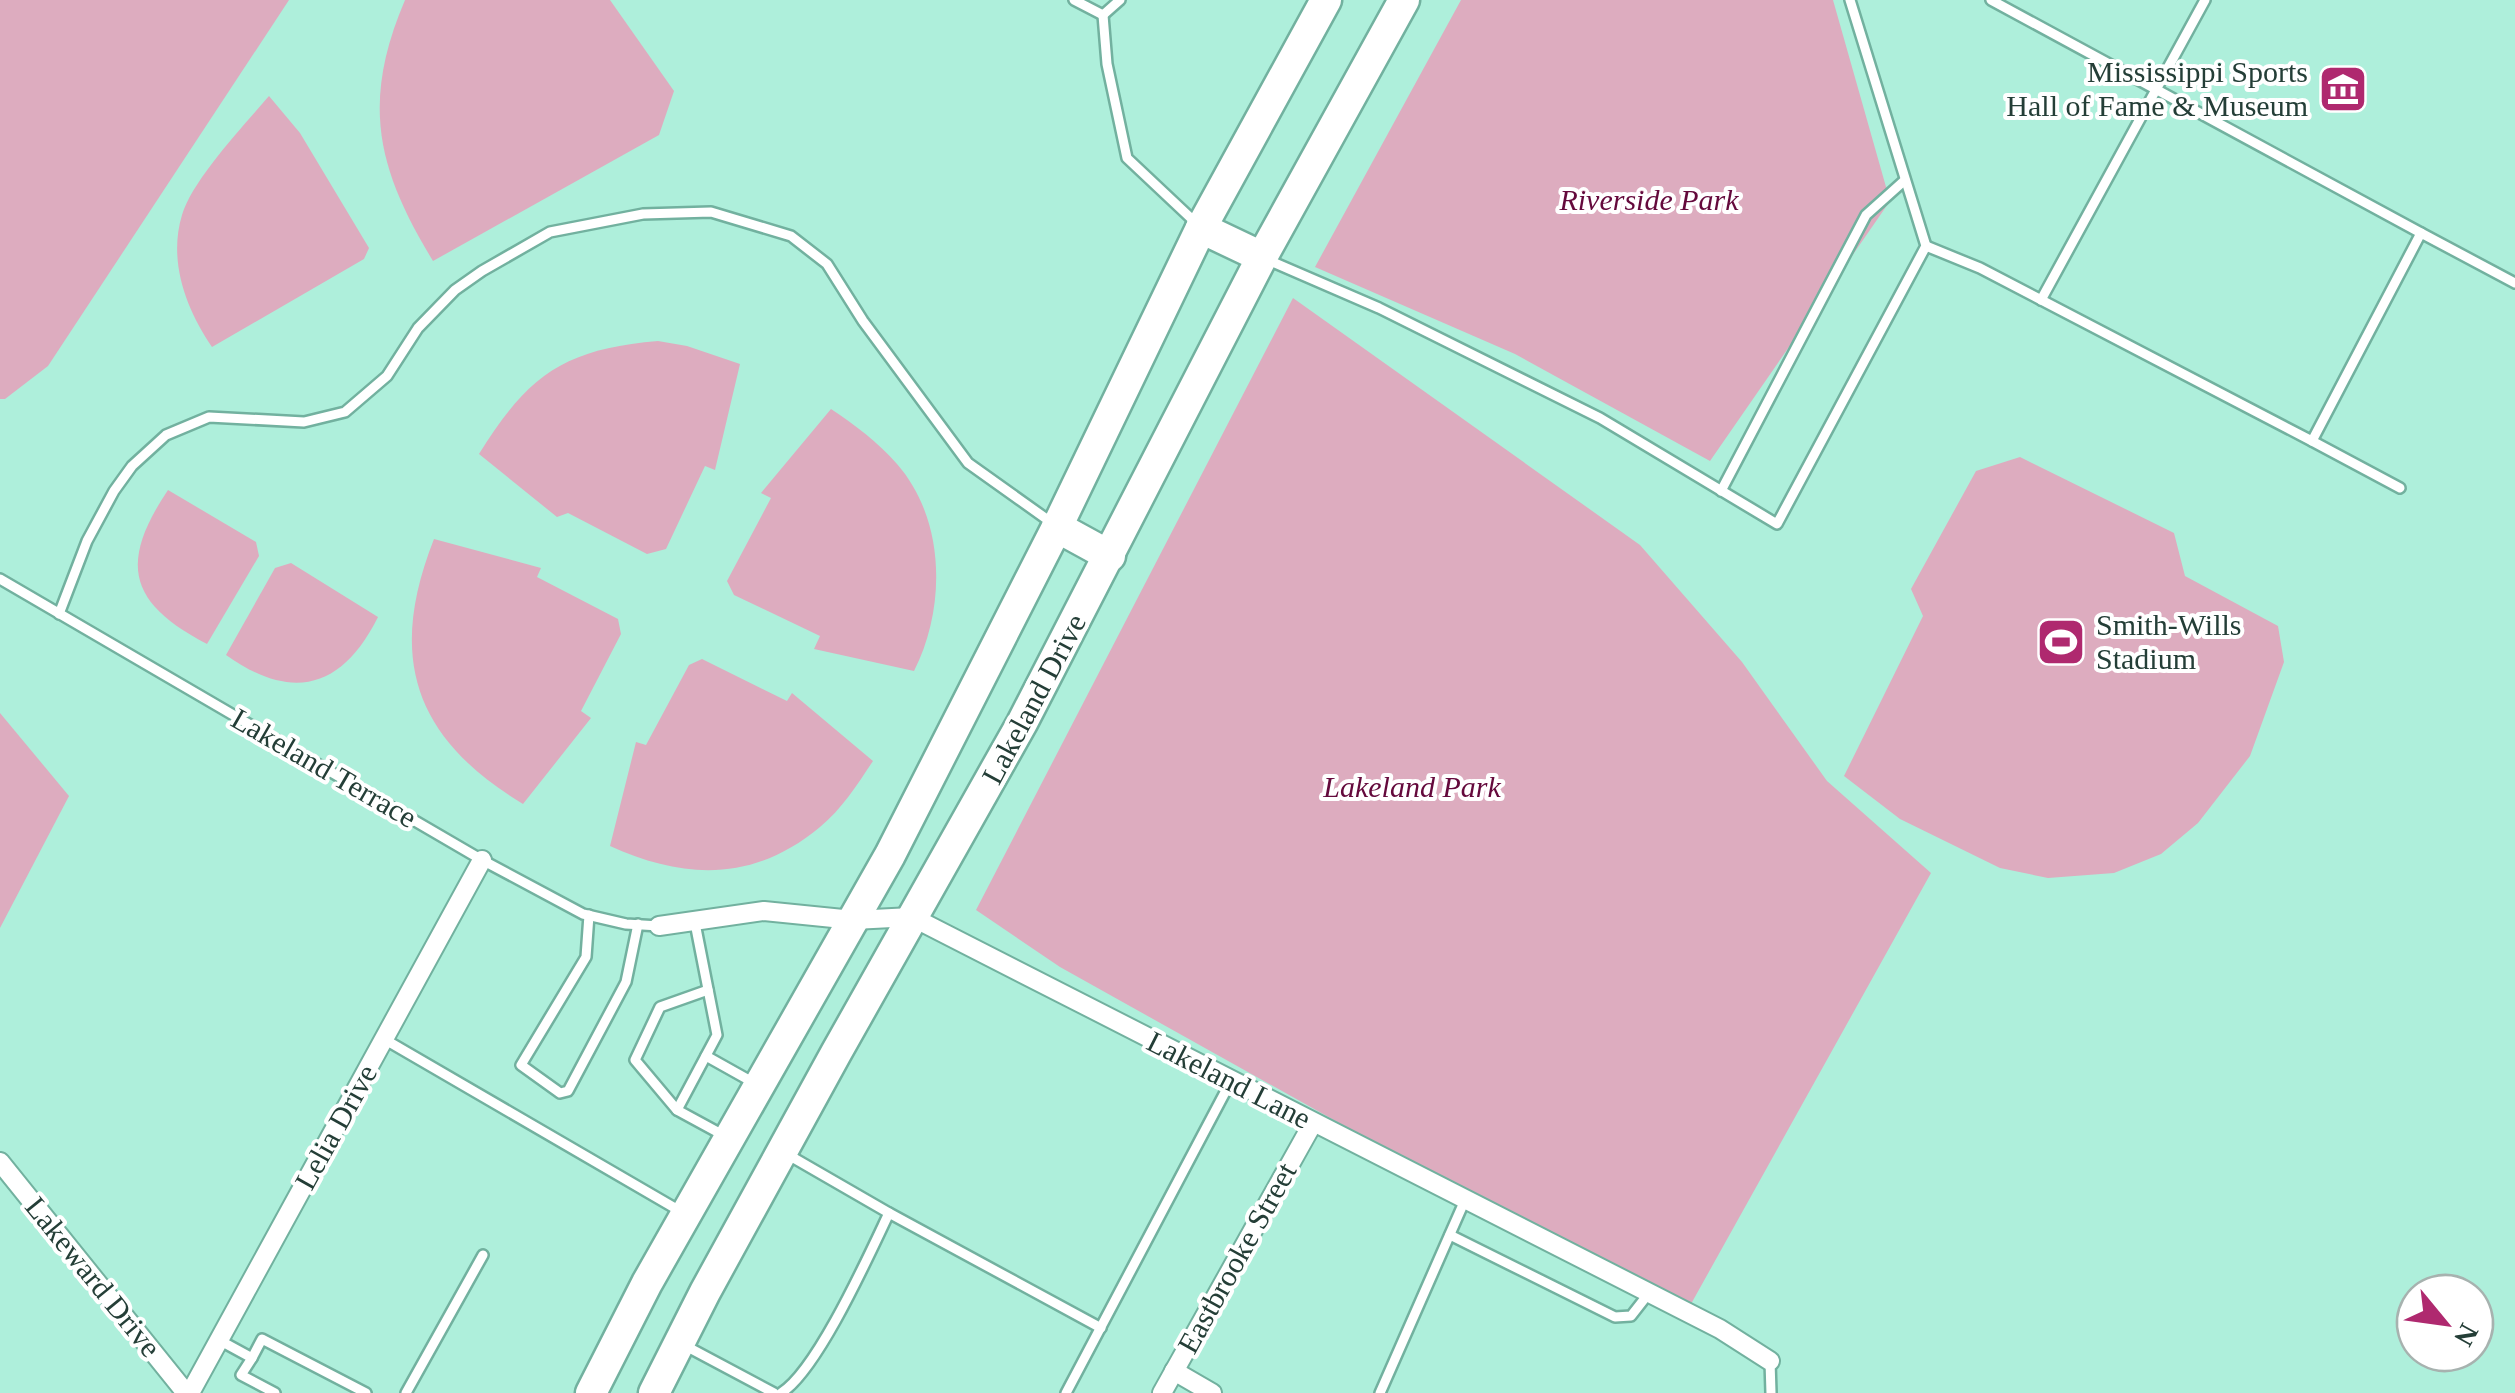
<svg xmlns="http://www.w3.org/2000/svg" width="2515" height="1393" font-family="'Times New Roman',serif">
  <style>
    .green { fill: #ddacbf }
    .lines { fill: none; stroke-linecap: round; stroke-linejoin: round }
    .service-casing { stroke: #72b19f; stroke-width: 14 }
    .minor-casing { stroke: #72b19f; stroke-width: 22 }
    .trunk-casing { stroke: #72b19f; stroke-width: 35 }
    .service { stroke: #fff; stroke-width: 9 }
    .minor { stroke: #fff; stroke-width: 18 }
    .trunk { stroke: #fff; stroke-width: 30 }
    .labels { text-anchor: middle; stroke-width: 8; stroke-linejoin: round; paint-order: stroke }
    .poi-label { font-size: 30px; fill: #243e37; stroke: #fff; text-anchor: end }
    .park-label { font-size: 30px; font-style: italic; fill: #64093c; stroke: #fff }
    .street-label { font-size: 30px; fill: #243e37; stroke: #fff }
  </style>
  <rect width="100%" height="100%" fill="#aeefdb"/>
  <g class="green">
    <polygon points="0,0 289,0 48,366 5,399 0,399"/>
    <path d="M 405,0 L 610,0 L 674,91 L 659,135 L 433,261 C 377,169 361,103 405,0 Z"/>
    <polygon points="1461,0 1833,0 1890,201 1710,461 1515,354 1315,267"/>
    <path d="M 269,96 L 300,133 L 369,248 L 364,259 L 212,347 C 186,309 168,261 182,215 C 192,180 245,124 269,96 Z"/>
    <polygon points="1293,298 1640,545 1742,662 1827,781 1931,873 1691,1304 1496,1216 1366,1138 1060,967 976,910"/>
    <path d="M 658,341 L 687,346 L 740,364 L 715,470 L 705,466 L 666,549 L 647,554 L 568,513 L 557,517 L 479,454 C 528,375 564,349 658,341 Z"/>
    <path d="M 831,409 C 855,425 878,442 897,464 C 946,520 946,608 914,671 L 814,649 L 820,636 L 734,595 L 727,581 L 771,498 L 761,493 Z"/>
    <polygon points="2020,457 2174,533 2185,576 2278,626 2284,662 2250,756 2198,823 2161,854 2114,873 2048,878 2000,868 1900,819 1844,776 1923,616 1911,589 1976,471"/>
    <path d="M 168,490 L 256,542 L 259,556 L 207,644 C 128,603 119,563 168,490 Z"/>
    <path d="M 434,539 L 541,568 L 537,577 L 618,619 L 621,634 L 581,711 L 591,718 L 523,804 C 414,738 387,658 434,539 Z"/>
    <path d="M 291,563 L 378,617 C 342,689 292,702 226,655 L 275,568 Z"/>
    <path d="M 702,659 L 787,701 L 792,693 L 873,761 C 857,785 842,809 820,827 C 754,882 685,880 610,846 L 636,742 L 646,745 L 689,665 Z"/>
    <polygon points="0,713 69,796 0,928"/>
  </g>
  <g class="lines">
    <g class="service-casing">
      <g id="service">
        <polyline points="1074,0 1103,15"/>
        <polyline points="1103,15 1107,64 1127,158 1195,222"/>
        <polyline points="1103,15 1120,0"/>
        <polyline points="2421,233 2515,283"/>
        <polyline points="1926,246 1980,268 2312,441 2421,233 1991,0"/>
        <polyline points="1268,260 1379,308 1600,418 1777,524 1926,246 1850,0"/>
        <polyline points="2041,300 2205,0"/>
        <polyline points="2312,441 2400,488"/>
        <polyline points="1721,491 1866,215 1905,180"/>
        <polyline points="0,579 482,860 583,914 626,924 659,926"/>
        <polyline points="59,614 87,541 114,491 132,466 166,435 209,417 304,422 345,412 387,376 418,328 455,290 482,271 550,232 643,214 711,212 791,236 827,264 863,321 968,463 1055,525"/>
        <polyline points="589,915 586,957 521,1065 560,1093 568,1091 626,982 638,924"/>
        <polyline points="695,923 717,1035 677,1110 723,1135"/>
        <polyline points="384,1039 680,1211"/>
        <polyline points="706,1056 756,1084"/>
        <polyline points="677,1110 635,1060 660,1007 708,990"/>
        <polyline points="889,1213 1101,1328"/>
        <polyline points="1450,1235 1615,1317 1631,1316 1649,1293"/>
        <polyline points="219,1340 252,1358 241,1375 275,1393"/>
        <polyline points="682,1344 774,1393"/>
        <polyline points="252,1358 262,1339 366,1393"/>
        <polyline points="1770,1361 1771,1393"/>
        <polyline points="406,1393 483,1255"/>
        <path d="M 781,1393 C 817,1371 869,1255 889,1213 L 785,1153"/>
        <polyline points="1066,1393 1231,1081"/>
        <polyline points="1380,1393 1465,1200"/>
      </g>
    </g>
    <g class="minor-casing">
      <g id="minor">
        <polyline points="659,926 764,911 853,920 912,917 1720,1329 1770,1361"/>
        <polyline points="0,1162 186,1393"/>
        <polyline points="1174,1371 1212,1393"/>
        <polyline points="190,1393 482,860"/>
        <polyline points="1162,1393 1313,1123"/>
      </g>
    </g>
    <g class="trunk-casing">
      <g id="trunk">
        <polyline points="1201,228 1262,257"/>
        <polyline points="1057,527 1110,556"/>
        <polyline points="591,1393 647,1283 890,855 1057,527 1201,228 1326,0"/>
        <polyline points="654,1393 705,1292 836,1053 1022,723 1262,257 1404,0"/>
      </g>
    </g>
    <use href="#service" class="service"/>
    <use href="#minor" class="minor"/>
    <use href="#trunk" class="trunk"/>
  </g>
  <defs>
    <g id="museum-square" transform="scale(2.5)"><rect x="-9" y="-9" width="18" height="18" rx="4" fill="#af296f" stroke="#fff"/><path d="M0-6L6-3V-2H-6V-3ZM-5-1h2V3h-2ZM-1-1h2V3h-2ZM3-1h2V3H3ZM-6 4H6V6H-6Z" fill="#fff"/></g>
    <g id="stadium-square" transform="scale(2.5)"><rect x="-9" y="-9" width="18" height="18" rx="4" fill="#af296f" stroke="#fff"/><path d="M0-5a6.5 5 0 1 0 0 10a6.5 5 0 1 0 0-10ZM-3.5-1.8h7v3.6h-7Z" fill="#fff"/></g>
  </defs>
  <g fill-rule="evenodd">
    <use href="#museum-square" x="2343" y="89"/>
    <use href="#stadium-square" x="2061" y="642"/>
  </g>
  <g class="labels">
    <g class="poi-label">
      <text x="2308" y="82">Mississippi Sports<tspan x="2308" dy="34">Hall of Fame &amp; Museum</tspan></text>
      <text x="2096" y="635" text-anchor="start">Smith-Wills<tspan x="2096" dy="34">Stadium</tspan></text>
    </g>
    <g class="park-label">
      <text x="1649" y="210">Riverside Park</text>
      <text x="1412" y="797">Lakeland Park</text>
    </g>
    <g class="street-label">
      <text transform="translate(1034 699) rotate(-62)" y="10">Lakeland Drive</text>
      <text transform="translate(324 768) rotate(30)" y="10">Lakeland Terrace</text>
      <text transform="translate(1229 1080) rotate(27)" y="10">Lakeland Lane</text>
      <text transform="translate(336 1127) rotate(-61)" y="10">Lelia Drive</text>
      <text transform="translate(1237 1258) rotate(-61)" y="10">Eastbrooke Street</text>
      <text transform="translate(93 1277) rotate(51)" y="10">Lakeward Drive</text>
    </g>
  </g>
  <g transform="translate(2445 1323) rotate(119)"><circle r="48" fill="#ffffff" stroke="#a7b2af" stroke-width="2.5"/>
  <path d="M0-8L18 38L0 25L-18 38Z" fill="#af296f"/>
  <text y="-15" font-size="28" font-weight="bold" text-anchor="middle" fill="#243e37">N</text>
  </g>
</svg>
